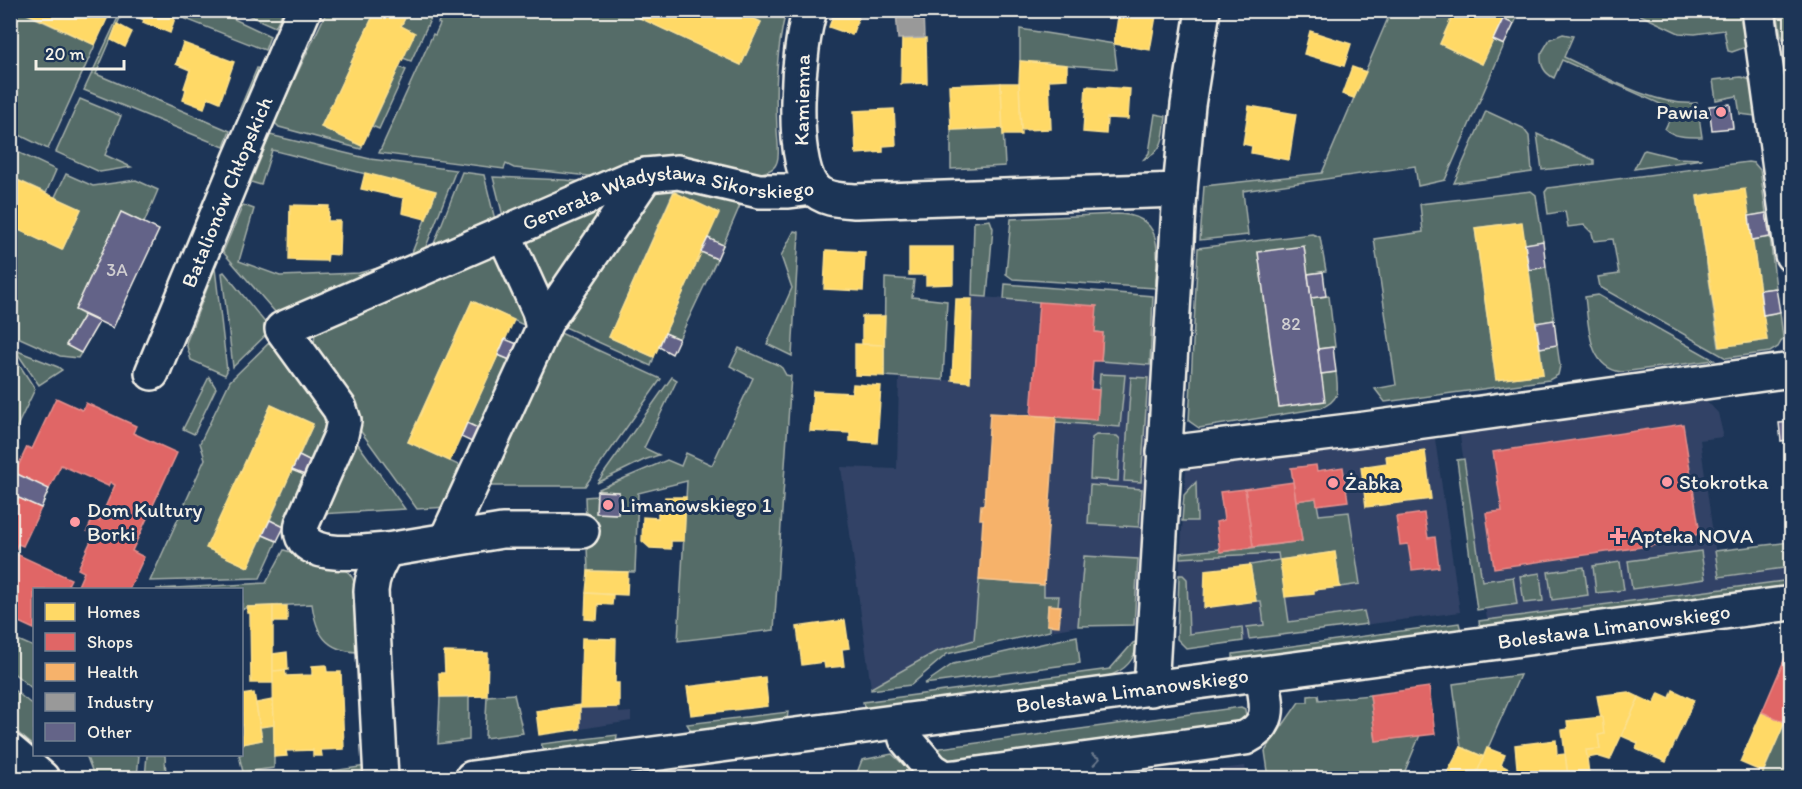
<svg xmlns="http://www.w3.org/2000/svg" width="1802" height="789" font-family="Itim,sans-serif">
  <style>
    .built { fill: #324366 }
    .green { fill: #556c68; stroke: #a4aea8; stroke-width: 1.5 }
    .homes { fill: #ffd966; stroke: #fce08d; stroke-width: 1.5 }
    .shops { fill: #e06666; stroke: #e6908d; stroke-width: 1.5 }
    .health { fill: #f6b26b; stroke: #f5c590; stroke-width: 1.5 }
    .industry { fill: #999; stroke: #b4b3b1; stroke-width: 1.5 }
    .building { fill: #646488; stroke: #f4f1e8; stroke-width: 1.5 }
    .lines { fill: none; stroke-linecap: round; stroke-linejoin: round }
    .minor-casing { stroke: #f4f1e8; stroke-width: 38 }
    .minor { stroke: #1d3557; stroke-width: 33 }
    .oneway { stroke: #68778a }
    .poi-dot { fill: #ff9aa2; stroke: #1d3557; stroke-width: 2 }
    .labels { text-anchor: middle; stroke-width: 6; stroke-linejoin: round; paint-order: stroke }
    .number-label { font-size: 18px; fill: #d0ced0 }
    .street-label { font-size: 21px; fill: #f4f1e8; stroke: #1d3557 }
    .poi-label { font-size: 21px; fill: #f4f1e8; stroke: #1d3557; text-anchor: start }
  </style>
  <rect width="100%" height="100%" fill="#1d3557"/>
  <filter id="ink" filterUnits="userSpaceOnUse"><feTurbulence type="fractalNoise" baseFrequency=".0167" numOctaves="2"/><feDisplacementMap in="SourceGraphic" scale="12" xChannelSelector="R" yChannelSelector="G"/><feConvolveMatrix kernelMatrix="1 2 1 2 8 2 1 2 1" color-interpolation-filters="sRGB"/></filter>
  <g filter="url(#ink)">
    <g class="built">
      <polygon points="972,296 1039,302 1095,332 1103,333 1102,361 1158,366 1139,625 1078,626 1050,631 1050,626 1047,625 1048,605 1058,596 1043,596 979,581 974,640 935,652 871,688 841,467 897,469 899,378 970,381"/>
      <polygon points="1701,397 1706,400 1718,413 1723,434 1722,437 1700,440 1719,577 1791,567 1791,580 1487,619 1459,429"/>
      <polygon points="1434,432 1460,612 1187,649 1177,639 1179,575 1186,471 1193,466"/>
      <polygon points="619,707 619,713 631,712 631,721 580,729 580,708"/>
      <polygon points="1245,766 1247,778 1148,778 1175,775"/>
    </g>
    <g class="green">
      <polygon points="11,11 20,11 95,45 48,149 11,131"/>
      <polygon points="121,11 123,11 96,74 230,131 224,147 84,90"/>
      <polygon points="175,11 217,11 270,36 265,50 173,14"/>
      <polygon points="239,11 283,10 283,11 275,27"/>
      <polygon points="327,11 365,11 374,14 321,127 362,146 361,149 279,127 274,122"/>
      <polygon points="409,11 434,11 411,61 403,58 401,26"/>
      <path d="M 444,11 L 628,11 L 627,12 L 741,65 L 761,22 L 735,11 L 786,11 C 776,52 775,87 777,130 C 777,139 781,158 775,166 C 769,174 753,174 744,175 L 609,178 L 514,168 L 506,164 L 504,169 L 379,153 L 433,34 L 435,35 L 440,24 L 438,23 Z"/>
      <polygon points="1391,11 1455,11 1440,44 1482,64 1493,40 1504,45 1445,180 1418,186 1415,166 1243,191 1248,235 1200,240 1204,186 1322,173"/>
      <polygon points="1507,11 1520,11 1514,24 1503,19"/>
      <polygon points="1632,11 1709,11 1719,15 1721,11 1741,11 1746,47 1732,52 1728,51 1724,30 1695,34 1679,33"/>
      <polygon points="1777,11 1791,11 1791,37 1783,39 1781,34"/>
      <polygon points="1020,29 1114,44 1117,69 1020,61"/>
      <path d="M 1563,34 L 1573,36 L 1564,57 C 1603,75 1654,107 1697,103 L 1702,137 C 1690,137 1675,138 1665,129 L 1674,110 L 1562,60 L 1554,78 C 1544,73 1540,65 1541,54 L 1550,39 Z"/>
      <polygon points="399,67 406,70 379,129 372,126"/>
      <polygon points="257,68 265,72 247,113 239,111"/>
      <polygon points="1741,77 1751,80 1755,116 1740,114 1737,96 1716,100 1713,80"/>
      <polygon points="80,99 121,116 105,155 131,167 100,172 56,152"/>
      <polygon points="1486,111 1523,128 1529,136 1532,172 1454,183"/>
      <path d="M 1155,114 L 1166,116 C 1164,135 1164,152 1144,159 L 1149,153 Z"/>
      <polygon points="1003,128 1005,166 951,169 951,130"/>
      <polygon points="1537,134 1594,160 1594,164 1542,170"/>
      <polygon points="270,135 370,159 456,170 420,262 283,321 223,252 243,205 254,209 239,261 280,276 359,273 409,260 436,192 272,150 261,185 251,182"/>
      <polygon points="11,149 56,170 46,193 11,177"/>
      <polygon points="1645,150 1677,158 1702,159 1634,169 1643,151"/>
      <polygon points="1748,162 1754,163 1760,170 1766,213 1749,216 1697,197 1719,347 1767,340 1763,315 1780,312 1783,338 1778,347 1770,352 1726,358 1600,287 1598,277 1619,274 1613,239 1594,241 1592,233 1584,225 1568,227 1565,211 1548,214 1545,192 1548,188"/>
      <polygon points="462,172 484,175 497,228 428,259"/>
      <polygon points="66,174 93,186 136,180 158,190 144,223 121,212 75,310 84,315 66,345 81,353 78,358 60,356 11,334 11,226 62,250 81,209 55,197"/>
      <polygon points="493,177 565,180 596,183 505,224"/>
      <polygon points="652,183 741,203 723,245 708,238 673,193 609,337 654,357 651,366 556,323"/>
      <polygon points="623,189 548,299 528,247 529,237"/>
      <polygon points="1531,191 1536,195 1543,241 1525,244 1521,222 1475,228 1496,380 1543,374 1540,348 1557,345 1560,366 1558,375 1549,380 1385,402 1375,389 1396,385 1374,239 1423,232 1420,204"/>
      <path d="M 1117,214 C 1165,215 1158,252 1155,288 L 1013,279 L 1006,274 L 1011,219 Z"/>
      <polygon points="990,220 993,228 987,297 972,296 974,222"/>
      <polygon points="794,231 799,232 792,356 767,344 792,288 781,256"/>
      <path d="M 1312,234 L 1320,237 L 1326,271 L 1308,274 L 1258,253 L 1279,407 L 1324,401 L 1321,374 L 1336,372 C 1338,391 1341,399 1321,408 L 1199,428 L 1189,421 L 1198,248 Z"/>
      <polygon points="1770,237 1776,288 1760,290 1752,240"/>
      <polygon points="489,250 497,255 528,327 472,301 408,442 465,468 447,507 417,509 357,426 314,347 315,329"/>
      <polygon points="701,252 717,259 679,339 665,333"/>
      <polygon points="1546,267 1554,320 1536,323 1529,270"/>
      <polygon points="215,268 227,371 225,375 191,360 186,343"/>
      <polygon points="224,272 271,330 233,367 222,273"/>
      <polygon points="885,278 914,280 912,297 947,301 943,380 884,376"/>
      <polygon points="1005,284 1153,296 1150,365 1101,361 1103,333 1095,332 1039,302 1004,299"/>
      <path d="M 1598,295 L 1714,360 L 1622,372 C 1587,368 1589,324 1585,297 Z"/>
      <polygon points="1329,296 1335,347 1318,349 1311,298"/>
      <polygon points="554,330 661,379 585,486 483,486"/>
      <polygon points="271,341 329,420 313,463 299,456 313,424 271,405 207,548 248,567 263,535 277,541 260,578 150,581 205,459 200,443 230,381"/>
      <polygon points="739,348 778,365 782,368 786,375 791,376 774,630 678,641 687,481 638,493 635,572 588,571 585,497 597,496 597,513 618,514 619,492 597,491 599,489 667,460 681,466 686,453 712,465 753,378 730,366"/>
      <polygon points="15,350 58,367 62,370 39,385"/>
      <polygon points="11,352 35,389 11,439 10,385 13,380 11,379"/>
      <polygon points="498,355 515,362 482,430 467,423"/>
      <polygon points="1100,374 1125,375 1120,427 1055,422 1056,417 1097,420"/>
      <polygon points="209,377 216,388 194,434 183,429"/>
      <polygon points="672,377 677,380 644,448 659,455 644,460 597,483"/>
      <polygon points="1131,377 1148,378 1141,482 1124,481"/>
      <polygon points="1096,435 1117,436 1120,439 1118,481 1090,479 1092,438"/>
      <polygon points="353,437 405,509 320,514"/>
      <polygon points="1464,459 1482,581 1513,577 1517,604 1477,610 1457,460"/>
      <polygon points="292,470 307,476 284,527 270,520"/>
      <polygon points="1196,482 1197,521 1182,521 1184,495"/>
      <polygon points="1090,485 1142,489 1139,527 1088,524"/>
      <polygon points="1316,498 1319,515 1349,512 1360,584 1340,587 1335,552 1280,560 1289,622 1364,611 1367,624 1249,639 1247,627 1264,625 1261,601 1256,601 1250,565 1279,560 1278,553 1180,558 1180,553 1220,549 1221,552 1302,541 1296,501"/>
      <polygon points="1791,542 1791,567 1719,577 1715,551"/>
      <path d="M 284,550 L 337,566 C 342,568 349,571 352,577 C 360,593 357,634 358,652 C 325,651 316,633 312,604 L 247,607 L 242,610 L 242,590 L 156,589 L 266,583 Z"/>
      <polygon points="1701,551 1705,579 1632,589 1628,561"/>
      <polygon points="1084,556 1138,559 1134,625 1078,626"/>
      <polygon points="1620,562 1624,590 1596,593 1593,566"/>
      <polygon points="1584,567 1588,595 1552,600 1548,572"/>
      <polygon points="1540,573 1543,601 1524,603 1520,576"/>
      <polygon points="1179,575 1183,575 1187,579 1189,634 1242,627 1243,641 1187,649 1177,639"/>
      <polygon points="979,580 1044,585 1044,596 1059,596 1058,606 1048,605 1047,625 1050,625 1050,631 947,654 911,685 871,690 871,688 935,652 974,640"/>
      <polygon points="1791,580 1791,584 1783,587 1480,628 1479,621"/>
      <polygon points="1459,623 1461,631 1233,661 1233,654"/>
      <polygon points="1077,636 1080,663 924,684 953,664"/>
      <polygon points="11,637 34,647 34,690 11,671"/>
      <path d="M 1138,641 C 1135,660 1126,670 1108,676 L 868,709 L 864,707 L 863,702 L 1110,669 L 1133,643 Z"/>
      <polygon points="1520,675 1484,757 1461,747 1453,684"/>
      <polygon points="10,687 34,706 34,746 11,727"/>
      <polygon points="514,694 523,733 485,738 487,696"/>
      <polygon points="1318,695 1319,700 1370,695 1376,741 1420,735 1402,778 1269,778 1265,751 1299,702 1308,702 1308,696"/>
      <polygon points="440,697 469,697 469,740 438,744"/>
      <polygon points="1241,707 1245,709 1247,726 948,765 933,749"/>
      <polygon points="1791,708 1791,778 1761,778"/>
      <polygon points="788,712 787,720 692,732 687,724"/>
      <polygon points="274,725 274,768 243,772 239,755 242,754 242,744 262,740 260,727"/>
      <polygon points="617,735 616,742 545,751 541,744"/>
      <polygon points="892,754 918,778 855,778 862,760"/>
      <polygon points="86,755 139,755 137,777 95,778"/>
      <polygon points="147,755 165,755 166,778 145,778"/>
      <path d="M 367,766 L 365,771 C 353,780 304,782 291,777 Z"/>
    </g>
    <g class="homes">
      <polygon points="20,10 111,10 95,45"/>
      <polygon points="123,10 164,10 176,15 170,33 143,22 144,20"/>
      <polygon points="365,10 409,10 401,26 415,33 362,146 321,127 374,14"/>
      <polygon points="628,10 735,10 761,22 741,65 627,12"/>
      <polygon points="835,10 861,10 852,35 829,27"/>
      <polygon points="1119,10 1157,10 1150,50 1114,44"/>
      <polygon points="1455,10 1507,10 1482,64 1440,44"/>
      <polygon points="117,24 132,32 125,47 111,40"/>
      <polygon points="1310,31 1351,44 1344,66 1304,54"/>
      <polygon points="902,38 926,38 927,83 901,84"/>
      <polygon points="183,43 234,62 220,102 208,97 204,108 183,100 186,89 184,88 190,70 176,64"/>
      <polygon points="1020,61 1067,65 1067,79 1049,80 1051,129 1021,130 1019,83"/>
      <polygon points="1352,67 1366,72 1354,98 1342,94"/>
      <polygon points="1001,83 1003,128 951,130 949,85"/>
      <polygon points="1001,83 1019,83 1021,135 1003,135"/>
      <polygon points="1086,86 1130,89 1128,119 1107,118 1106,134 1083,132"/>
      <polygon points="1249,106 1296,114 1289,160 1251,153 1252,146 1243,144"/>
      <polygon points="894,109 896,145 883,146 883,152 856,154 854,111"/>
      <polygon points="365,173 436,191 426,219 402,213 404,198 361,189"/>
      <polygon points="10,177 81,209 62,250 10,226"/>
      <polygon points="1745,189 1767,340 1720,347 1697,196"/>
      <polygon points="674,192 719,213 654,357 609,337"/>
      <polygon points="290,205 329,206 328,221 340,221 339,255 328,254 327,261 289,260"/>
      <polygon points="1522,222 1543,374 1496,380 1475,228"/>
      <polygon points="909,247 953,247 953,284 926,285 926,275 909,275"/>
      <polygon points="826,250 865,252 863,291 824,289"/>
      <polygon points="956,299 972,299 970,382 952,380"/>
      <polygon points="472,301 514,320 450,461 408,442"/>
      <polygon points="862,316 885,316 884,345 862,344"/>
      <polygon points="855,344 884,345 884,376 855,375"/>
      <polygon points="853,384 881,386 877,443 850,441 850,433 810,431 813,391 852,393"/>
      <polygon points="271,405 313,424 248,567 206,548"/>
      <polygon points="1425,451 1431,499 1366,507 1361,467 1387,463 1386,456"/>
      <polygon points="665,497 686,497 684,541 671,541 671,549 650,548 642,541 643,517 658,518 658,507 664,507"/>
      <polygon points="1335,552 1340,587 1314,590 1314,594 1285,597 1280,560"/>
      <polygon points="1250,565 1256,601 1204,608 1205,570"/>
      <polygon points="588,571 628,572 627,595 586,593"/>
      <polygon points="586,593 613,595 612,605 598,604 597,620 585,619"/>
      <polygon points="273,606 273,683 251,683 250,613 247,613 247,607"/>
      <rect x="273" y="606" width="14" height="16"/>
      <polygon points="845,620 849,648 842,649 844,666 825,668 824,662 802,665 797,627"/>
      <polygon points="582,638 616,639 615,683 619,683 619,707 580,708"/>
      <polygon points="287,652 288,670 273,671 273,654"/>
      <polygon points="444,652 488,653 487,696 440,697 439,673 445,673"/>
      <polygon points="326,665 327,672 341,672 344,749 321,750 322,756 313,756 313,750 286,751 287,756 274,757 273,671 285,670 286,676 312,675 312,666"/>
      <polygon points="765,677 768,706 691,715 687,687"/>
      <polygon points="1673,690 1694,700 1666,762 1636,749 1638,743 1622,736 1639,697 1654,704 1659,693 1670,698"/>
      <polygon points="1628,692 1639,697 1610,760 1597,756 1587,758 1586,750 1600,749 1598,735 1604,734 1597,696"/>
      <polygon points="254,693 262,740 242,744 242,695"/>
      <polygon points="273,700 274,725 260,727 256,703"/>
      <polygon points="580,705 580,729 539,735 536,711"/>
      <polygon points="1762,712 1785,722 1763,772 1740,762"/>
      <polygon points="1602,717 1604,734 1598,735 1600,749 1586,750 1589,774 1568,776 1562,730 1568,729 1567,721"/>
      <polygon points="1556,740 1557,755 1565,754 1568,778 1518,778 1515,745"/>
      <polygon points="1461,747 1484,757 1475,778 1452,778 1453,776 1447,773"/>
      <polygon points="1487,748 1505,755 1501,765 1509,769 1505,778 1475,778"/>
      <polygon points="800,775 800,778 769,778"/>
      <polygon points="816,775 817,778 800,778"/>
    </g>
    <g class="shops">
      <polygon points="1039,302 1097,306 1095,332 1103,333 1101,361 1093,361 1091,389 1099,390 1097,420 1031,415"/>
      <polygon points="56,398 82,410 86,403 136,426 133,433 177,453 132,551 144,557 129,590 34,590 34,629 10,618 10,494 41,508 23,546 18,544 14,553 71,579 68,585 77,588 84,572 78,569 94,534 87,531 93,518 99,521 115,485 110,482 108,486 61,465 49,489 15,473 27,447 32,449"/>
      <polygon points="1683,424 1700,534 1690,536 1690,540 1494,568 1486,513 1502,511 1493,452"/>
      <polygon points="1316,465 1317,471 1343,467 1348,501 1317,505 1316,498 1296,501 1291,468"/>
      <polygon points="1293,482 1302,541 1253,547 1245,489"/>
      <polygon points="1245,489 1253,547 1220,552 1216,522 1224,520 1220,492"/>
      <polygon points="1424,513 1428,538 1435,537 1439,567 1412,570 1408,544 1400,545 1396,517"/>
      <polygon points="1789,649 1792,650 1792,708 1785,722 1762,712"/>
      <polygon points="1429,687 1435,734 1376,741 1370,695"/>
    </g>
    <g class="health">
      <polygon points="990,413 1056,417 1044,585 979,580 983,519 980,519 981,505 984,505"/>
      <polygon points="1048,605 1061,606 1059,626 1047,625"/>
    </g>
    <polygon class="industry" points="896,10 923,10 924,38 898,39"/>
    <g class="building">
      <polygon points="1503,19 1514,24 1504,45 1493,40"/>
      <polygon points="1730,104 1733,128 1712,130 1709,106"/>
      <polygon points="121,212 159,230 113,328 75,310"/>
      <polygon points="1766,213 1770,237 1752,240 1749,216"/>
      <polygon points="708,238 723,245 717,259 701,252"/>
      <polygon points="1543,241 1546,267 1529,270 1525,244"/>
      <polygon points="1304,246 1325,401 1279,407 1258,252"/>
      <polygon points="1323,272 1326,296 1311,298 1308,274"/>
      <polygon points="1776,288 1780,312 1763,315 1760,290"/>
      <polygon points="84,315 99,322 81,353 66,345"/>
      <polygon points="1554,320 1557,345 1540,348 1536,323"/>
      <polygon points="665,333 679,339 672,354 659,347"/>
      <polygon points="505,339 522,346 515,362 498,355"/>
      <polygon points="1333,347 1336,372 1321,374 1318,349"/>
      <polygon points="1790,422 1792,439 1781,441 1779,423"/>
      <polygon points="467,423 482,430 476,444 461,437"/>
      <polygon points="299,456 313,463 307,476 292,470"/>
      <polygon points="15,473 49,489 41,508 10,494 10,483"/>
      <polygon points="597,491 619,492 618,514 596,513"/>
      <polygon points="270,520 284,527 277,541 263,535"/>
    </g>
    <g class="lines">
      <g class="minor-casing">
        <g id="minor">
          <path d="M 810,10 C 798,46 789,158 813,188 C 823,200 842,200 856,201 L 1180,190"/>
          <polyline points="1758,10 1792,255"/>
          <polyline points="504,234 539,311 543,328"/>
          <path id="s1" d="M 152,373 L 240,159 L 304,10"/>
          <polyline points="1164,452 1184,451 1365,429 1792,370"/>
          <polyline points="446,540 546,322 646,175"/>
          <path id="s2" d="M 387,550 C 365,552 294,562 302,524 L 341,435 L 344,421 L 340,409 L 282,329 L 629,179 L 646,175 L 678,172 L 759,191 L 789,191 L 813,188"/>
          <polyline points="1151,689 1180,190 1188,105 1203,10"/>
          <path d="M 902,722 L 906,739 L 932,770 L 945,778 L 956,777 L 1245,738 C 1275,723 1266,702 1262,674"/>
          <polyline points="10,751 42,778"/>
          <path d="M 381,778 L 371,591 C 372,575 378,563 387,550 L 502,531 L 582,531"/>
          <path id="s3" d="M 472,778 L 1792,603"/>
        </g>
      </g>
      <use href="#minor" class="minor"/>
    </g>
    <defs><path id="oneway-chevron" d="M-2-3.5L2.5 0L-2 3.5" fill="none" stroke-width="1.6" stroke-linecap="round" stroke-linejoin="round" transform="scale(1.5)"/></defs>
    <use class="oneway" href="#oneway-chevron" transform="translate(1096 759) rotate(-8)"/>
  </g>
  <g class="poi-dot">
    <circle cx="1721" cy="112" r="6"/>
    <circle cx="1667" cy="482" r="6"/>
    <circle cx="1333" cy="483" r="6"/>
    <circle cx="608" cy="505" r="6"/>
    <circle cx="75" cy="522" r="6"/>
    <path d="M1615 527h6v6h6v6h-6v6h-6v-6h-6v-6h6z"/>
  </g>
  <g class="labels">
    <g class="number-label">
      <text x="117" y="276">3A</text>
      <text x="1291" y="330">82</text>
    </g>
    <g class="street-label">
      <text transform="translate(802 100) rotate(-89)" y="7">Kamienna</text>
      <text dy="7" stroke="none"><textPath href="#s1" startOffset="196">Batalionów Chłopskich</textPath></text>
      <text dy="7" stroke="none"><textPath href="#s2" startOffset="740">Generała Władysława Sikorskiego</textPath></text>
      <text dy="7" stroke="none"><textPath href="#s3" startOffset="1152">Bolesława Limanowskiego</textPath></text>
      <text dy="7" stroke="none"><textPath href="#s3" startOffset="666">Bolesława Limanowskiego</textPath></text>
    </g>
    <g class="poi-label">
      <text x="1709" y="119" text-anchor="end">Pawia</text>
      <text x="1679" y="489">Stokrotka</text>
      <text x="1345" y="490">Żabka</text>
      <text x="620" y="512">Limanowskiego 1</text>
      <text x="87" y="517">Dom Kultury<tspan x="87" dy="24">Borki</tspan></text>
      <text x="1630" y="543">Apteka NOVA</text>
    </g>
  </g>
  <rect width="1802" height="789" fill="none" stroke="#1d3557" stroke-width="36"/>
  <rect x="18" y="18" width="1766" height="753" fill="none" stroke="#f4f1e8" stroke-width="2" filter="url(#ink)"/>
  <rect x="33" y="588" width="210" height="168" fill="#1d3557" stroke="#738091" stroke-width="1.5"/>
  <rect x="45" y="603" width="30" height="18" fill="#ffd966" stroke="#738091" stroke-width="1.5"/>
  <text x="87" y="618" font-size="18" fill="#f4f1e8">Homes</text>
  <rect x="45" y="633" width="30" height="18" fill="#e06666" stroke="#738091" stroke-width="1.5"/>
  <text x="87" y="648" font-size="18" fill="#f4f1e8">Shops</text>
  <rect x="45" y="663" width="30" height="18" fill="#f6b26b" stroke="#738091" stroke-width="1.5"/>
  <text x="87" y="678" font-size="18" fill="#f4f1e8">Health</text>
  <rect x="45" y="693" width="30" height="18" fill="#999999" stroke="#738091" stroke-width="1.5"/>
  <text x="87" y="708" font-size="18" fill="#f4f1e8">Industry</text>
  <rect x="45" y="723" width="30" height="18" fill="#646488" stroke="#738091" stroke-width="1.5"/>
  <text x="87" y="738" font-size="18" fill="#f4f1e8">Other</text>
  <path d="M36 60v9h88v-9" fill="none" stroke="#f4f1e8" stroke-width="3"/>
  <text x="45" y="60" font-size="18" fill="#f4f1e8" stroke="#1d3557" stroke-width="4.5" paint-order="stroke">20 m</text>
</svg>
